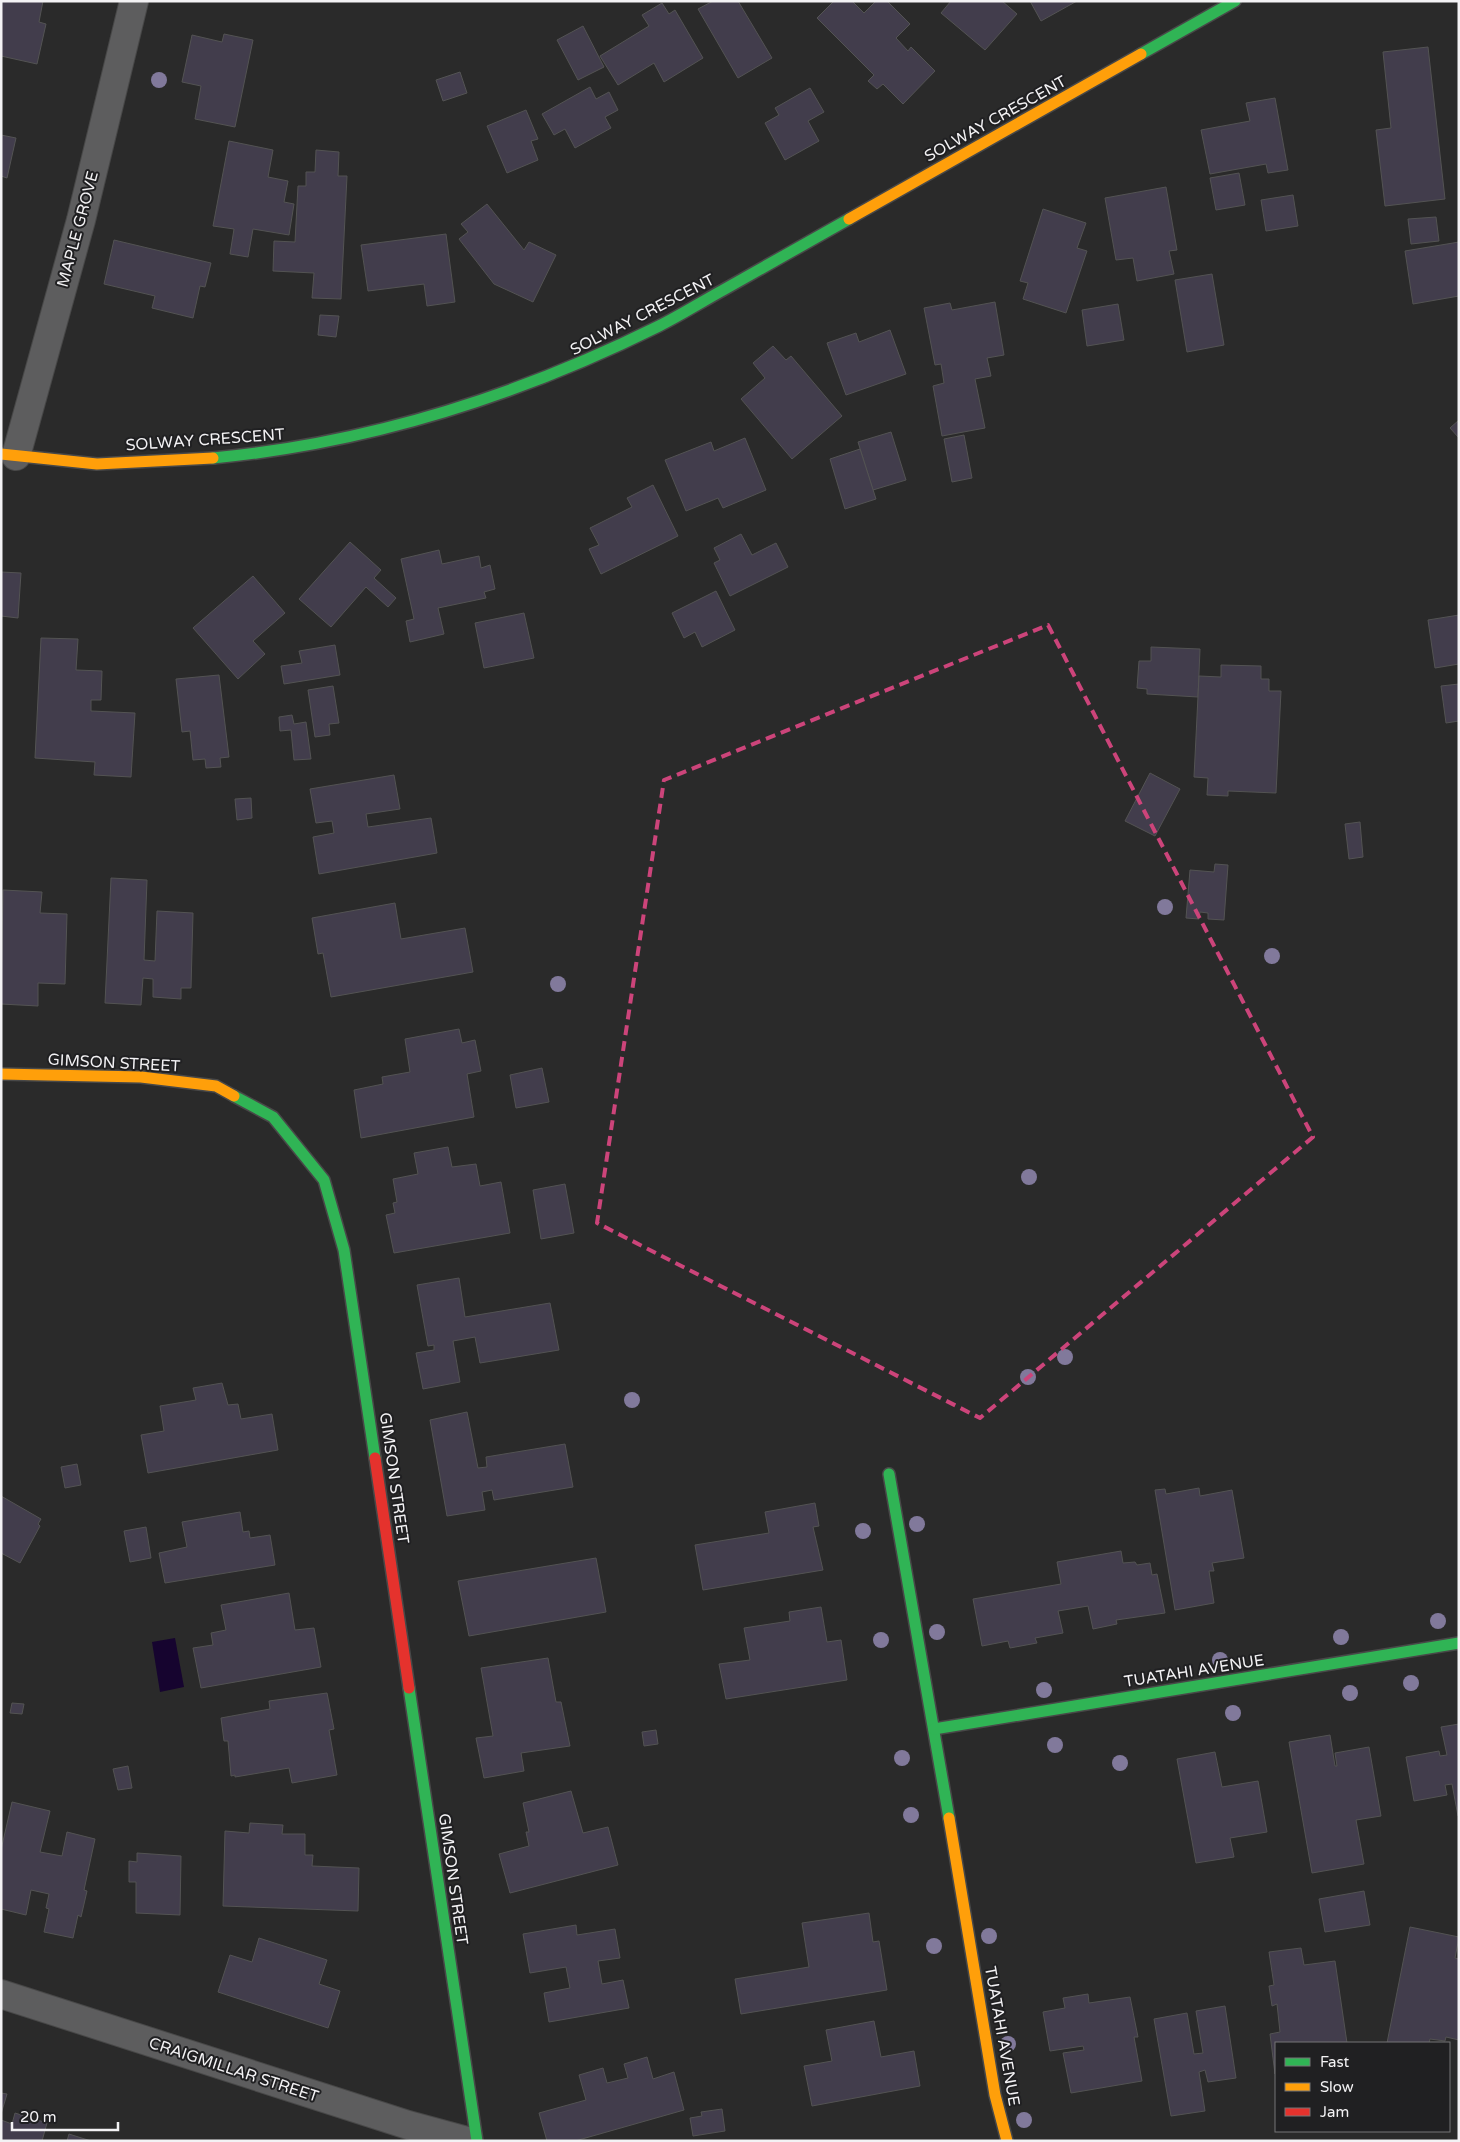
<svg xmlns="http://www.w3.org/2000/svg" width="1460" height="2142" font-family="'Varela Round',sans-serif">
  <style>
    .water { fill: #16042f }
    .building { fill: #423d4c; stroke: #535353 }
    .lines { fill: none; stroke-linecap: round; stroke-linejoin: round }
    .street-casing { stroke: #484848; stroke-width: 30 }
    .fast-casing { stroke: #484848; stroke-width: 14 }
    .slow-casing { stroke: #484848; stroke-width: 14 }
    .jam-casing { stroke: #484848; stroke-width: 14 }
    .street { stroke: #5d5d5e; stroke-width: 28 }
    .fast { stroke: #30b455; stroke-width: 11 }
    .slow { stroke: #ff9f0a; stroke-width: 11 }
    .jam { stroke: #e5322d; stroke-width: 11 }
    .tree { fill: #81799b }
    .marked { fill: none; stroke: #cc447a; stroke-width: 4; stroke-dasharray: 10 6; stroke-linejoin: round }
    .labels { text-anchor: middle; stroke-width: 4; stroke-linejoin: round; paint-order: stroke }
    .street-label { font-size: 16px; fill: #f3f2f4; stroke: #202022 }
  </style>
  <rect width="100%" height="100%" fill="#2a2a2a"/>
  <polygon class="water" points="175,1638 184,1687 160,1692 152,1642"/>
  <g class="building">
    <polygon points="1,1 43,1 39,22 46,24 37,64 1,56"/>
    <polygon points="713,1 738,1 772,58 738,78 698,9"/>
    <polygon points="834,1 852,1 864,13 876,1 887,1 910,24 896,38 908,51 911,47 935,71 903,104 883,84 877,89 868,81 874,75 817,18"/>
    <polygon points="951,1 1002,1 1017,14 985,50 941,13"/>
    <polygon points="1030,1 1077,1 1041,21"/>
    <polygon points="662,3 669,14 675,10 703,58 664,82 654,63 618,85 600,56 649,26 642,15"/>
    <polygon points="583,26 604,67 578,80 557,40"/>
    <polygon points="224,34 253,40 235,127 195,119 201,86 182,82 192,35 222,42"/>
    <polygon points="1428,47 1445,199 1385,206 1376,130 1391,128 1383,52"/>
    <polygon points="460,72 467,93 443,101 436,80"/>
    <polygon points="590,87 596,99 609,92 618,110 605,117 611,128 575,148 565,129 554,135 542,114"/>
    <polygon points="810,88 824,112 808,121 819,141 785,160 765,123 779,115 775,108"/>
    <polygon points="1275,98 1288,170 1268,173 1266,164 1210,174 1201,130 1250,121 1246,103"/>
    <polygon points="526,110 538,139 531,141 538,160 507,173 487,126"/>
    <polygon points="1,135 16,138 7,178 1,176"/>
    <polygon points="229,141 273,150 268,177 288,181 284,202 294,204 289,235 253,229 248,257 230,254 234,229 213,226"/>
    <polygon points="316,150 339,152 338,176 347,176 341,299 312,298 314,273 273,271 274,241 295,242 298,186 306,186 306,172 315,172"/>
    <polygon points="1239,173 1245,205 1216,210 1210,178"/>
    <polygon points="1166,187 1177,250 1169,251 1174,274 1137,281 1133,258 1116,260 1105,198"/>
    <polygon points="1293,195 1298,226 1266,231 1261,200"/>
    <polygon points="487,204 524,250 529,242 556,255 533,302 494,284 459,239 468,232 461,224"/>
    <polygon points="1043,209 1086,223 1077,248 1087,251 1066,313 1023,299 1028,283 1020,281"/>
    <polygon points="1436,217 1439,241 1411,244 1408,219"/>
    <polygon points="446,234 455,302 427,306 424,284 368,291 361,245"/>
    <polygon points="114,240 211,263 205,287 200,286 193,318 152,308 155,296 104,284"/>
    <polygon points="1459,242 1459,296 1413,304 1405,251"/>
    <polygon points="1212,274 1224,345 1187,352 1175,280"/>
    <polygon points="995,302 1004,355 987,358 991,376 975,379 985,428 942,436 933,386 944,383 941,364 935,365 924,308 950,303 952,310"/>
    <polygon points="1118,304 1124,340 1087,346 1082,310"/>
    <polygon points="320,315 339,316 336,337 318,335"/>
    <polygon points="890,330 906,374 846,395 827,343 856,333 859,342"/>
    <polygon points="773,346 786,360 791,356 842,416 792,459 741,399 765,378 753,363"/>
    <polygon points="1459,420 1459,438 1450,428"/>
    <polygon points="891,432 906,480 873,490 858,442"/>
    <polygon points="964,435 972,478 952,482 944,439"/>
    <polygon points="745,438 766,490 723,508 718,498 686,511 665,460 711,442 714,451"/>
    <polygon points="860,449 876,499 845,509 830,459"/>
    <polygon points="653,485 678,536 601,574 589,549 599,545 590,528 632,507 627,498"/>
    <polygon points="741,534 752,555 776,543 788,567 730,596 714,563 720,560 714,548"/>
    <polygon points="350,542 381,570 374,578 396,598 388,607 366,587 331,627 299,599"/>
    <polygon points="439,550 442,564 479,556 481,568 490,565 495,589 484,592 486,598 438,608 444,634 410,642 406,621 414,619 401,559"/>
    <polygon points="1,572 21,573 18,618 1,616"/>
    <polygon points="253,576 285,613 253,641 265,654 238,679 193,628"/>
    <polygon points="716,591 735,630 702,647 695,632 684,638 672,613"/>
    <polygon points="524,613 534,658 484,668 475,623"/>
    <polygon points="1459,615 1459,664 1435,668 1428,620"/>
    <polygon points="41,638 78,639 76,670 102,671 101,700 91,700 91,711 135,713 131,777 94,775 95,762 35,758"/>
    <polygon points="335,645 340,675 284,684 281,666 302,663 299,651"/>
    <polygon points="1151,647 1200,649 1198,697 1147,694 1147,689 1137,688 1139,661 1151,661"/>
    <polygon points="1221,665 1261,666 1261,679 1269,679 1269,691 1281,691 1276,793 1228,791 1228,796 1207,795 1208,778 1194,777 1199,676 1221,677"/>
    <polygon points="219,675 229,757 220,758 221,767 206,768 205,759 193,760 190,731 182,732 176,679"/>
    <polygon points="1459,684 1459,721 1446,723 1441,686"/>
    <polygon points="333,686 339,723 329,724 330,735 315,737 308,690"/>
    <polygon points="292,715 294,724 306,722 311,759 294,760 291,730 280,731 279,717"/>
    <polygon points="1150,773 1180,789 1155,836 1125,821"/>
    <polygon points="394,775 400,809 366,814 368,827 431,818 437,853 319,874 313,837 334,833 332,821 316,823 310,789"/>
    <polygon points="251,798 252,818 237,820 235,799"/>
    <polygon points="1360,822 1363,857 1349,859 1345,824"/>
    <polygon points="1215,864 1228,865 1224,920 1208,919 1208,913 1200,912 1199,919 1186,918 1190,870 1214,872"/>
    <polygon points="111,878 147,880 144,960 155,961 157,911 193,913 191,988 181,988 181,999 153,997 153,979 143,978 141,1005 105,1003"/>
    <polygon points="3,890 42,892 40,913 67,914 65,984 38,983 38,1006 1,1004"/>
    <polygon points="395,903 401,939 465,928 473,972 331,997 323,953 318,954 312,918"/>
    <polygon points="459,1029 462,1043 475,1040 481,1071 467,1074 474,1117 361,1138 354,1090 383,1084 382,1077 410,1072 405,1039"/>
    <polygon points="542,1068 549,1102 516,1108 510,1075"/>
    <polygon points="448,1147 452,1167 476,1164 480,1186 501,1182 510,1233 394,1253 386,1215 395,1213 393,1203 397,1202 393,1179 418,1174 414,1153"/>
    <polygon points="565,1184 574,1233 541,1239 533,1190"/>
    <polygon points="459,1278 465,1317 550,1303 559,1350 480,1363 475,1337 453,1341 460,1382 423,1389 416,1353 434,1350 434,1345 428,1346 417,1285"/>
    <polygon points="222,1383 228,1405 238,1404 241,1419 272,1414 278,1450 148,1473 141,1435 164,1431 160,1406 196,1400 193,1388"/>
    <polygon points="467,1412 478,1468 487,1467 486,1457 565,1444 573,1487 494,1500 492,1490 482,1492 485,1510 447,1516 430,1420"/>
    <polygon points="77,1464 81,1485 65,1488 61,1467"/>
    <polygon points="1199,1488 1200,1496 1232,1490 1244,1558 1212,1563 1214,1571 1209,1571 1214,1603 1175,1610 1155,1490 1165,1489 1166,1494"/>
    <polygon points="1,1496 41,1519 38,1524 40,1526 20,1563 1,1553"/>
    <polygon points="815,1503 819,1526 813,1527 823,1570 703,1590 695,1545 769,1533 765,1512"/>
    <polygon points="240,1512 243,1532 249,1531 250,1538 270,1535 275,1565 165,1583 159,1553 187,1547 182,1522"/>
    <polygon points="146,1527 151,1558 130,1562 124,1531"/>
    <polygon points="1121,1551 1123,1563 1135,1562 1137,1565 1150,1563 1152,1575 1157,1574 1165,1613 1116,1620 1117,1624 1093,1629 1088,1606 1058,1611 1063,1633 1035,1638 1037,1643 1010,1648 1008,1641 982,1646 973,1599 1061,1584 1057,1562"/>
    <polygon points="596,1558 606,1612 469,1636 458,1581"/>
    <polygon points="289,1593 295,1630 314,1628 321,1667 201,1688 193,1648 213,1645 211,1633 226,1630 221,1605"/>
    <polygon points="821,1607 827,1642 841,1640 847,1680 726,1699 719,1664 750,1660 744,1628 790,1621 789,1612"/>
    <polygon points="548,1658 556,1702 561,1702 570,1746 521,1753 524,1771 484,1778 476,1738 493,1736 481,1668"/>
    <polygon points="327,1693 334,1729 329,1730 337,1775 292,1783 289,1768 235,1777 235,1775 231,1776 228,1741 224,1741 221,1718 270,1709 269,1701"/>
    <polygon points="12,1703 24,1704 22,1714 10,1713"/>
    <polygon points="1459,1724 1459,1816 1458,1816 1452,1784 1445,1785 1447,1795 1414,1801 1406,1757 1439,1751 1440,1756 1447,1755 1441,1727"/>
    <polygon points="656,1730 658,1744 644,1746 642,1732"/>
    <polygon points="1330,1735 1335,1766 1337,1766 1335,1753 1369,1747 1381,1816 1356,1820 1364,1864 1312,1873 1289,1742"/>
    <polygon points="1215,1752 1222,1787 1258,1781 1267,1832 1230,1838 1234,1857 1196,1863 1177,1759"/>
    <polygon points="128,1766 132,1788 118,1790 113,1769"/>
    <polygon points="571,1791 583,1833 608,1827 618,1865 510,1893 499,1854 529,1846 526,1832 529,1832 523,1803"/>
    <polygon points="12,1802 50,1811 40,1852 62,1856 67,1832 95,1839 84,1890 87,1891 81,1917 78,1915 73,1938 44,1932 49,1909 46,1908 49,1894 31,1890 26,1915 1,1909 1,1850"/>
    <polygon points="250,1823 283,1825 282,1834 305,1834 305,1855 313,1855 312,1866 359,1868 358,1911 223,1906 225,1831 249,1833"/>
    <polygon points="137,1853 181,1856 180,1915 136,1913 136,1882 129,1882 129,1861 137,1862"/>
    <polygon points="1364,1891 1370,1925 1325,1932 1319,1899"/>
    <polygon points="869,1913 873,1942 879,1941 887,1990 741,2014 735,1979 809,1967 802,1923"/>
    <polygon points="576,1925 577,1935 615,1929 620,1958 598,1961 602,1984 623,1980 629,2008 549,2022 544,1993 570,1988 566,1967 530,1973 523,1934"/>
    <polygon points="1410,1927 1459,1937 1455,1958 1459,1959 1459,2040 1446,2037 1445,2041 1430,2039 1429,2043 1387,2043"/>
    <polygon points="259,1938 327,1960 319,1984 340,1991 328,2028 218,1992 230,1955 252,1962"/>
    <polygon points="1301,1948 1304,1965 1335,1961 1347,2043 1276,2043 1275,2074 1270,2034 1280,2032 1277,2004 1272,2006 1269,1986 1274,1985 1269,1952"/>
    <polygon points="1088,1994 1089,2003 1130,1997 1138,2037 1134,2037 1142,2081 1071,2093 1063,2053 1084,2050 1083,2046 1050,2051 1043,2012 1065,2008 1063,1998"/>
    <polygon points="1225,2006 1236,2078 1208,2082 1205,2070 1199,2072 1205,2111 1171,2116 1154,2019 1187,2013 1194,2054 1203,2053 1196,2011"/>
    <polygon points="874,2021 881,2057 914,2051 920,2086 812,2106 804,2066 832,2061 826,2030"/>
    <polygon points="647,2057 653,2079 674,2072 684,2110 575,2141 547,2141 539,2113 586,2100 579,2075 603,2068 607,2083 628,2078 624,2064"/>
    <polygon points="1,2093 7,2094 1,2114"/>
    <polygon points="722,2109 725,2131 693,2136 690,2118 702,2116 701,2112"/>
    <polygon points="15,2113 47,2123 42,2141 1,2141 1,2120 12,2124"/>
    <polygon points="69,2134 91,2141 67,2141"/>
  </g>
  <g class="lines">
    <g class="street-casing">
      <g id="street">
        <polyline points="16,456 81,220 134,1"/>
        <polyline points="1,1994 408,2125 467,2141"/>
      </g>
    </g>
    <g class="fast-casing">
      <g id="fast">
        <polyline points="1141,54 1235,1"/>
        <path d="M 213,458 C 370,443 518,396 659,326 C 681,315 703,301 725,289 C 766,266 808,242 849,219"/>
        <polyline points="234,1096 273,1117 324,1180 344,1250 375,1458"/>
        <polyline points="889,1474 949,1818"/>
        <polyline points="409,1688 477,2141"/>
        <polyline points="934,1729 1459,1643"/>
      </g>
    </g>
    <g class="slow-casing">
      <g id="slow">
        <polyline points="849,219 1141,54"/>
        <polyline points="1,454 97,464 213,458"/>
        <polyline points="1,1074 141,1077 216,1086 234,1096"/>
        <polyline points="949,1818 995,2095 1007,2141"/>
      </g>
    </g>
    <g class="jam-casing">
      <polyline id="jam" points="375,1458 409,1688"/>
    </g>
    <use href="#street" class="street"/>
    <use href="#fast" class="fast"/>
    <use href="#slow" class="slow"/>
    <use href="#jam" class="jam"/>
  </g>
  <g class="tree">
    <circle cx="159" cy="80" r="8"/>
    <circle cx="1165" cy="907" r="8"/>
    <circle cx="1272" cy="956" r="8"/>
    <circle cx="558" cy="984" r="8"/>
    <circle cx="1029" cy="1177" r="8"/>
    <circle cx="1065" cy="1357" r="8"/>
    <circle cx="1028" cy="1377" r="8"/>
    <circle cx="632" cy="1400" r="8"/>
    <circle cx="917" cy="1524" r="8"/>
    <circle cx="863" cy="1531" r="8"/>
    <circle cx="1438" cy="1621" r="8"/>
    <circle cx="937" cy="1632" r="8"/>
    <circle cx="1341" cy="1637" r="8"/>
    <circle cx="881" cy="1640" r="8"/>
    <circle cx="1220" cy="1660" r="8"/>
    <circle cx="1411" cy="1683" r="8"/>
    <circle cx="1044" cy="1690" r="8"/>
    <circle cx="1350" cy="1693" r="8"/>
    <circle cx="1233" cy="1713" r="8"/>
    <circle cx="1055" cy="1745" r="8"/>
    <circle cx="902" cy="1758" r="8"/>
    <circle cx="1120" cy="1763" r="8"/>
    <circle cx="911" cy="1815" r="8"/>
    <circle cx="989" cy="1936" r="8"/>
    <circle cx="934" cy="1946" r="8"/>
    <circle cx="1008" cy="2044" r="8"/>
    <circle cx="1024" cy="2120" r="8"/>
  </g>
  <path class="marked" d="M 1048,625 L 1313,1137 L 980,1418 L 597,1223 L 664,780 Z"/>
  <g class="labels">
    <g class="street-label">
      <text transform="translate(995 118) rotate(-29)" y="6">SOLWAY CRESCENT</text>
      <text transform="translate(77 229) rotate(-75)" y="6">MAPLE GROVE</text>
      <text transform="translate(642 314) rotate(-27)" y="6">SOLWAY CRESCENT</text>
      <text transform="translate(205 439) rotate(-4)" y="6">SOLWAY CRESCENT</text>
      <text transform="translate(114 1062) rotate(3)" y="6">GIMSON STREET</text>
      <text transform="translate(395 1478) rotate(82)" y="6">GIMSON STREET</text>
      <text transform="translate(1194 1670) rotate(-9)" y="6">TUATAHI AVENUE</text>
      <text transform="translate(454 1879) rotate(82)" y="6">GIMSON STREET</text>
      <text transform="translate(1003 2036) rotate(80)" y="6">TUATAHI AVENUE</text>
      <text transform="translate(234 2069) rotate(18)" y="6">CRAIGMILLAR STREET</text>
    </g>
  </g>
  <rect width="1460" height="2142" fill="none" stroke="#f3f2f4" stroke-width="5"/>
  <rect x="1275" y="2042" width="175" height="90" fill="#202022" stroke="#747476"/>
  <rect x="1285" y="2058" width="25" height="8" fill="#30b455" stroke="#747476"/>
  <text x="1320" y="2067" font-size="15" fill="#f3f2f4">Fast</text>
  <rect x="1285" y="2083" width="25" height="8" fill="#ff9f0a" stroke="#747476"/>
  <text x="1320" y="2092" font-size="15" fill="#f3f2f4">Slow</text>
  <rect x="1285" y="2108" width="25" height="8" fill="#e5322d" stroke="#747476"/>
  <text x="1320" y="2117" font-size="15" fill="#f3f2f4">Jam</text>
  <path d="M12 2122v8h106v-8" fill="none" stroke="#f3f2f4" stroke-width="2.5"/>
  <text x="20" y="2122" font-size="15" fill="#f3f2f4" stroke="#202022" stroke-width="4" paint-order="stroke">20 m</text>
</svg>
